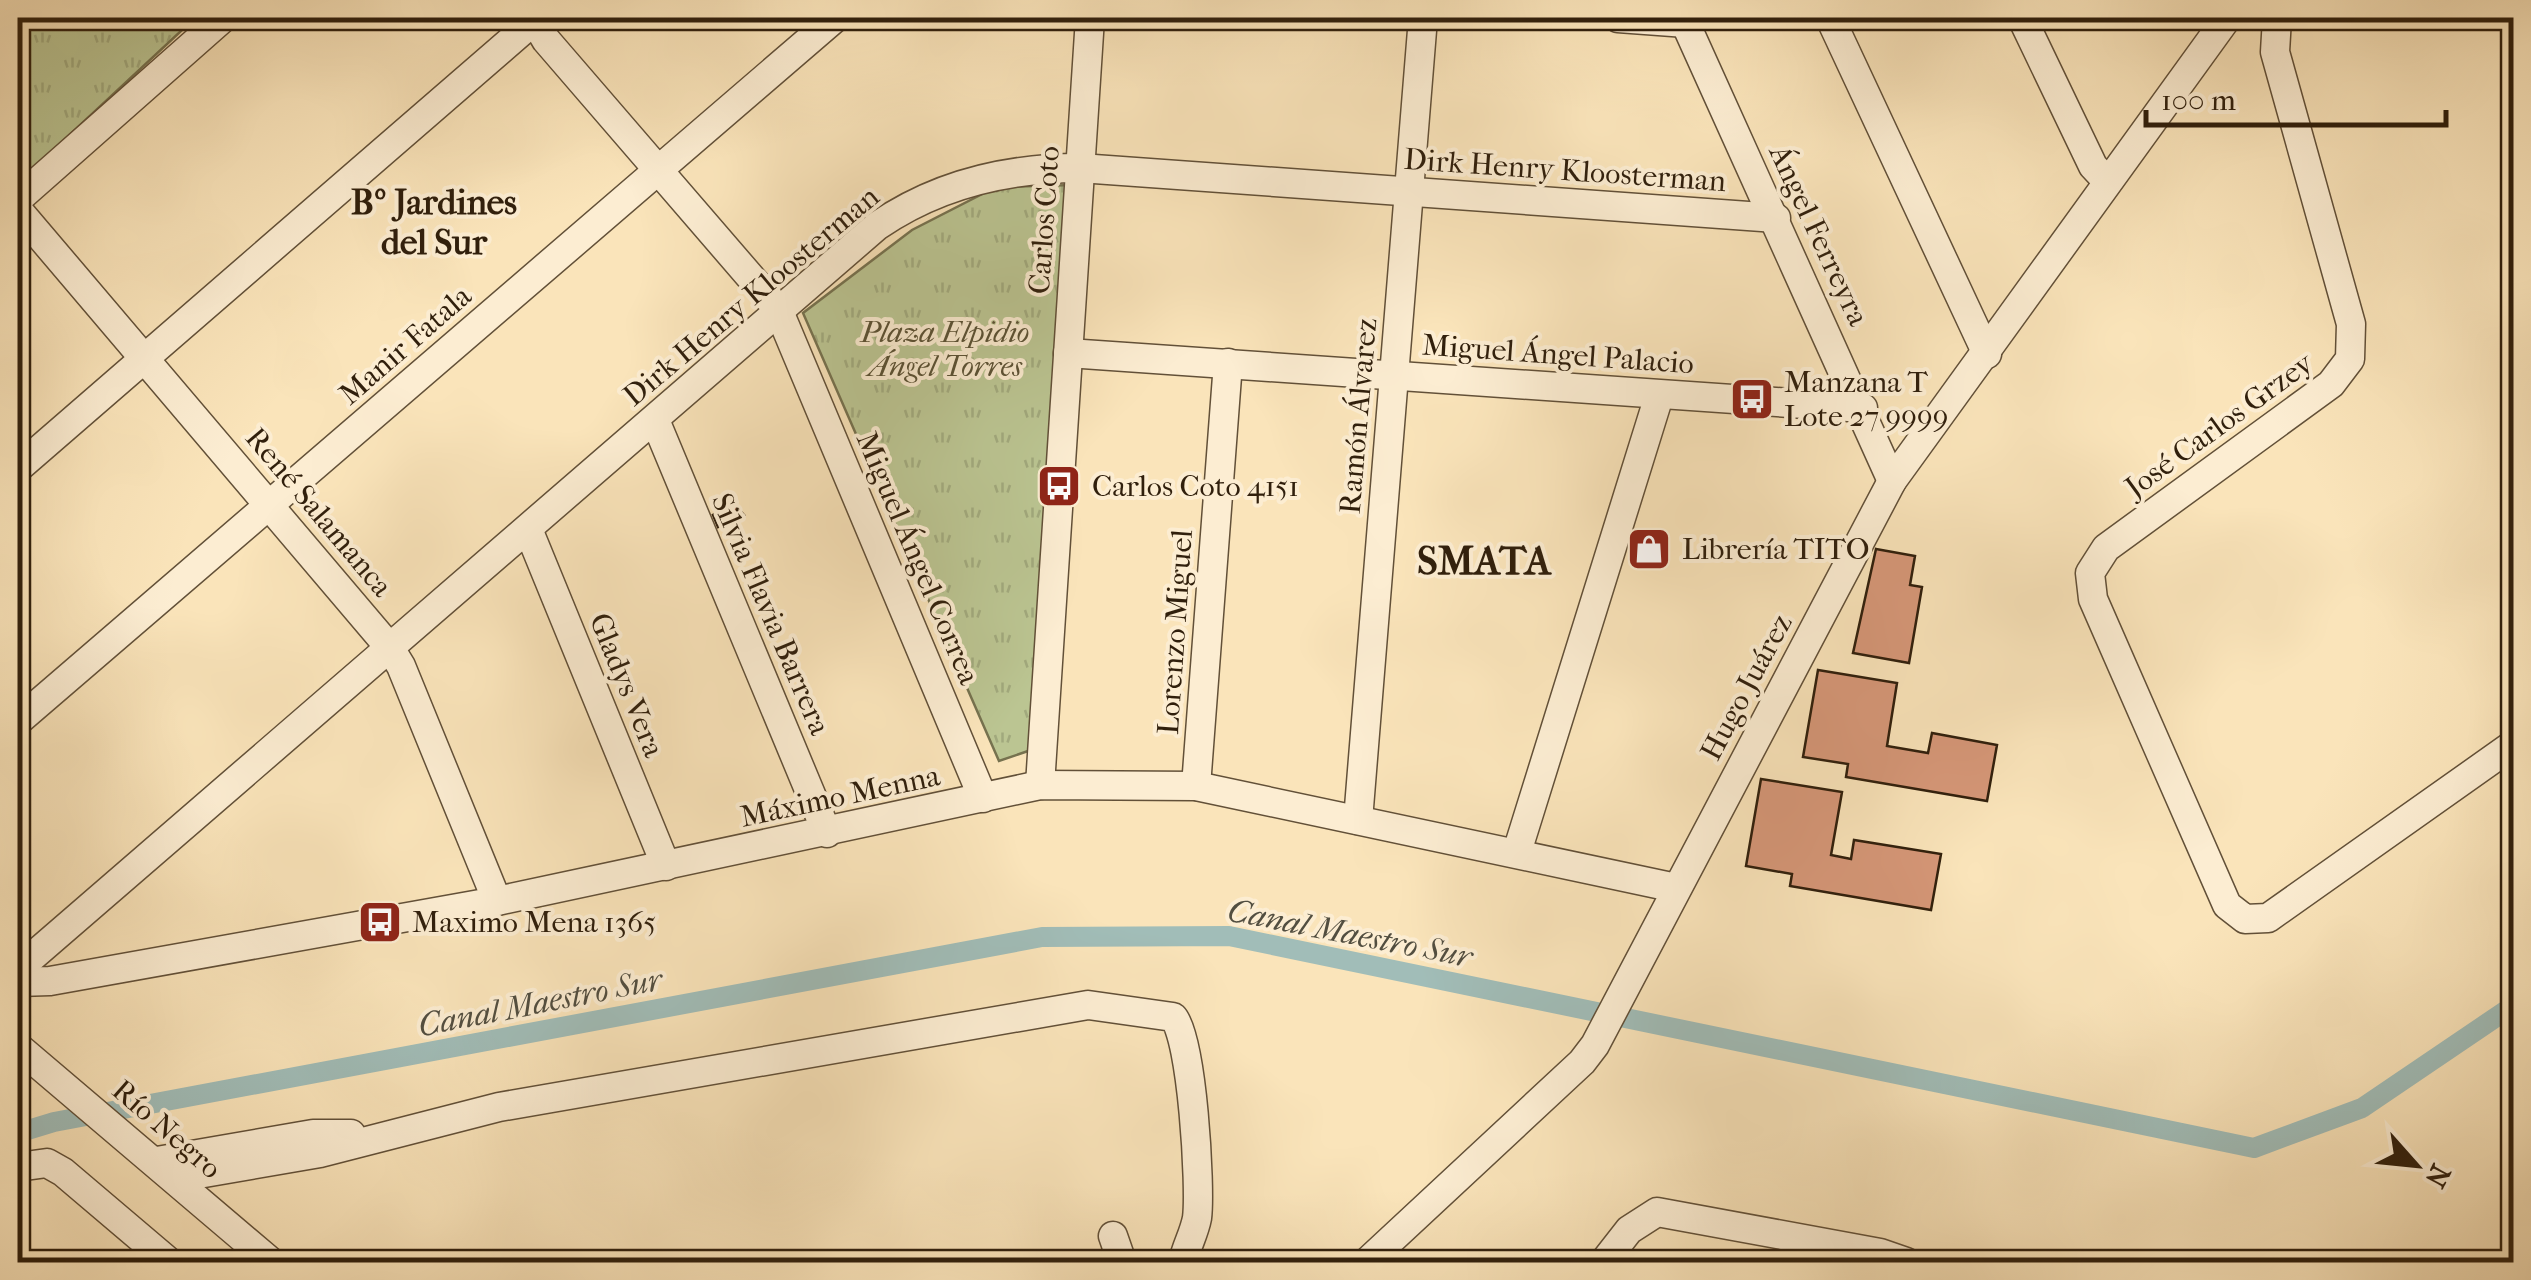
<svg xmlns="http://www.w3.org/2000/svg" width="2531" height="1280" font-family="'IM FELL French Canon',serif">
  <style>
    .park { fill: url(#park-tufts); stroke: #76724f; stroke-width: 2.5 }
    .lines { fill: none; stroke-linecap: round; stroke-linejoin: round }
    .canal { stroke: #a1bdb8; stroke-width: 20 }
    .building { fill: #d69778; stroke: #301f0c; stroke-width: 2.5 }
    .minor-casing { stroke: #625038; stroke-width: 31 }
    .minor { stroke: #fcedd2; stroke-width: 28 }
    .labels { text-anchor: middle; stroke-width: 8; stroke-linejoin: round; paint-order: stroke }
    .street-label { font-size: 30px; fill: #301f0c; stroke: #fcedd2 }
    .park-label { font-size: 30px; font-style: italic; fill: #5a5134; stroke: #fcedd2 }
    .poi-label { font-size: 30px; fill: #301f0c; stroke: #fcedd2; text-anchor: start }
    .water-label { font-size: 32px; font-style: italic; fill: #524e40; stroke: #fcedd2 }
    .quarter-label { font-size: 35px; font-weight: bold; fill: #301f0c; stroke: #fcedd2 }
    .district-label { font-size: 40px; font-weight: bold; fill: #301f0c; stroke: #fcedd2 }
  </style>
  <defs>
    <pattern id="park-tufts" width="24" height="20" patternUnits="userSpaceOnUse" patternTransform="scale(2.5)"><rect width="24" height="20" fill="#bbc592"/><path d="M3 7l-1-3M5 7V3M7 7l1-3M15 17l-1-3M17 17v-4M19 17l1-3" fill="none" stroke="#a1a97d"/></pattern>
  </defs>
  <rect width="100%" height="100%" fill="#fae4ba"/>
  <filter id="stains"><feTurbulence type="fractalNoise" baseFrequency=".002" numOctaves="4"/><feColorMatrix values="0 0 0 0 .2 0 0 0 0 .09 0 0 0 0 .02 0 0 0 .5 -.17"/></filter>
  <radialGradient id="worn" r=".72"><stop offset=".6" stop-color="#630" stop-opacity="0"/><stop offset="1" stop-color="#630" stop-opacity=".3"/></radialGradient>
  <g class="park">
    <polygon points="18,18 195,18 18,183"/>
    <polygon points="1073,185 1031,750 999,761 803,313 912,230 996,187"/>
  </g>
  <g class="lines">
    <polyline class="canal" points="18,1133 54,1122 1042,937 1229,936 2254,1148 2362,1108 2514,1005"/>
  </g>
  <g class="building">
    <polygon points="735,505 744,515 718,527 713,515"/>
    <polygon points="1876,549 1915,556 1910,585 1922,587 1909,663 1853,653"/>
    <polygon points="1818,670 1897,683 1887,746 1928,753 1932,733 1997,745 1987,801 1846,777 1848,764 1803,757"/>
    <polygon points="1761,779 1842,792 1831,855 1851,859 1854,840 1941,854 1931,910 1790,886 1792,874 1746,866"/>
  </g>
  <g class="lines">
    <g class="minor-casing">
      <g id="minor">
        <polyline points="533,18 546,40 778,309 983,798"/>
        <polyline points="1618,18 1686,23"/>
        <polyline points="1683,18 1892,481"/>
        <polyline points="1830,18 1987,354"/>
        <polyline points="2022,18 2093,166 2107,181"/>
        <polyline points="2277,18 2275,52 2351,324 2350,359 2331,384 2106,548 2090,573 2093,599 2227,905 2245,919 2268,918 2514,744"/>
        <polyline points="18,199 223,18"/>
        <polyline points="18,210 390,648 401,666 497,901"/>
        <polyline points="1068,353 1863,408"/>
        <polyline points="655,420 827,833"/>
        <polyline points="18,468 537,18"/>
        <polyline points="528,529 666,866"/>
        <polyline points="18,721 835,18"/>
        <polyline points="1040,785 1090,18"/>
        <polyline points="1196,786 1228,363"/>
        <polyline points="1358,820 1423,18"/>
        <polyline points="1517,852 1659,396"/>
        <path d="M 18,969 L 877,226 C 938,184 1006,168 1080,168 L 1776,218"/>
        <polyline points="18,982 50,981 497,901 1040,785 1196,786 1676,888"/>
        <polyline points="18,1047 271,1262"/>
        <polyline points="157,1161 313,1134 351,1134"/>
        <polyline points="18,1167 47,1163 63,1172 169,1262"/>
        <path d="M 175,1178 L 320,1153 L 499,1107 L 1088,1005 L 1173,1017 C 1192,1035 1201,1188 1197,1218 C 1194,1234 1186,1247 1183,1262"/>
        <polyline points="1113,1236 1122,1262"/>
        <polyline points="1367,1262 1582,1062 1595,1045 1892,481 2227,18"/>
        <polyline points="1604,1262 1629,1230 1657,1212 1880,1253 1906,1262"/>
      </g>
    </g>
    <use href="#minor" class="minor"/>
  </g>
  <defs>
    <g id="bus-square" transform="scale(2.25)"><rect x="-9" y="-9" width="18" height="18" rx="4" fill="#8f2418" stroke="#fcedd2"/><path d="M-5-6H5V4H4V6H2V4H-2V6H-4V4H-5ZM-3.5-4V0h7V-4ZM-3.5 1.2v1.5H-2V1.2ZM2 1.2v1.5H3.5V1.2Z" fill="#fff"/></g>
    <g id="shop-square" transform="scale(2.25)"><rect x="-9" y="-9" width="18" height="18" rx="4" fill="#8f2418" stroke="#fcedd2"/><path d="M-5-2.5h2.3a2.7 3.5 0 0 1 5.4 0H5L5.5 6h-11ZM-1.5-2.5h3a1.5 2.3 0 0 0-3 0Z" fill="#fff"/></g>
  </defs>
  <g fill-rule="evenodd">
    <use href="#bus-square" x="1752" y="399"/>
    <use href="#bus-square" x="1059" y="486"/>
    <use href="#shop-square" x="1649" y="549"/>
    <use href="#bus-square" x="380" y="922"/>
  </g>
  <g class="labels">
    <g class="street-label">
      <text transform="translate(1565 170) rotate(4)" y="10">Dirk Henry Kloosterman</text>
      <text transform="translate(1044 220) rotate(-86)" y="10">Carlos Coto</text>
      <text transform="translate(1819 235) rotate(65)" y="10">Ángel Ferreyra</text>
      <text transform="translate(751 296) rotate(-40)" y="10">Dirk Henry Kloosterman</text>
      <text transform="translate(405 345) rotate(-41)" y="10">Manir Fatala</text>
      <text transform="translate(1558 354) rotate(4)" y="10">Miguel Ángel Palacio</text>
      <text transform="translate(1358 416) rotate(-85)" y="10">Ramón Álvarez</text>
      <text transform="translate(2219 425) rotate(-36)" y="10">José Carlos Grzey</text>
      <text transform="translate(319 512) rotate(50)" y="10">René Salamanca</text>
      <text transform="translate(918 558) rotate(67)" y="10">Miguel Ángel Correa</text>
      <text transform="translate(771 614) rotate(67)" y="10">Silvia Flavia Barrera</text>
      <text transform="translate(1175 632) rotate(-86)" y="10">Lorenzo Miguel</text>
      <text transform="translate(627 685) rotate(68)" y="10">Gladys Vera</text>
      <text transform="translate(1746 687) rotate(-62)" y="10">Hugo Juárez</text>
      <text transform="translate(840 796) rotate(-12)" y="10">Máximo Menna</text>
      <text transform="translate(167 1129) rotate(41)" y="10">Río Negro</text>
    </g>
    <g class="park-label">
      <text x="945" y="342">Plaza Elpidio<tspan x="945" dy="34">Ángel Torres</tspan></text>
    </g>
    <g class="poi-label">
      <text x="1784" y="392">Manzana T<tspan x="1784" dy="34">Lote 27 9999</tspan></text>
      <text x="1092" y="496">Carlos Coto 4151</text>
      <text x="1682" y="559">Librería TITO</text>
      <text x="412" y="932">Maximo Mena 1365</text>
    </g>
    <g class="water-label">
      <text transform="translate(1350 933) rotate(11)" y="11">Canal Maestro Sur</text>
      <text transform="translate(540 1002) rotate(-11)" y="11">Canal Maestro Sur</text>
    </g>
    <g class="quarter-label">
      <text x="434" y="214">Bº Jardines<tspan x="434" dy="40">del Sur</tspan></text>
    </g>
    <g class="district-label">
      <text x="1484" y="574">SMATA</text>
    </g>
  </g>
  <rect width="2531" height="1280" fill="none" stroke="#fae4ba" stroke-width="60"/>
  <rect x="20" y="20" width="2491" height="1240" fill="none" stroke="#301f0c" stroke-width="5"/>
  <rect x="30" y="30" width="2471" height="1220" fill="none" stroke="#301f0c" stroke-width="2.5"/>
  <g transform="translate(2416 1165) rotate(117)" stroke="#fcedd2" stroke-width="8" paint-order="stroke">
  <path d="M0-8L18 38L0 25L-18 38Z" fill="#301f0c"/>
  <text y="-15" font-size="28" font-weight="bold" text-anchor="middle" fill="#301f0c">N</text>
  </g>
  <path d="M2146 110v15h300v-15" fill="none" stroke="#301f0c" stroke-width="5"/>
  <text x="2161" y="110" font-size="30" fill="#301f0c" stroke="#fcedd2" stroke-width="8" paint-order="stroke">100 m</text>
  <rect width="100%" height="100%" filter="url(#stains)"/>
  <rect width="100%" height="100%" fill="url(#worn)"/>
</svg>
